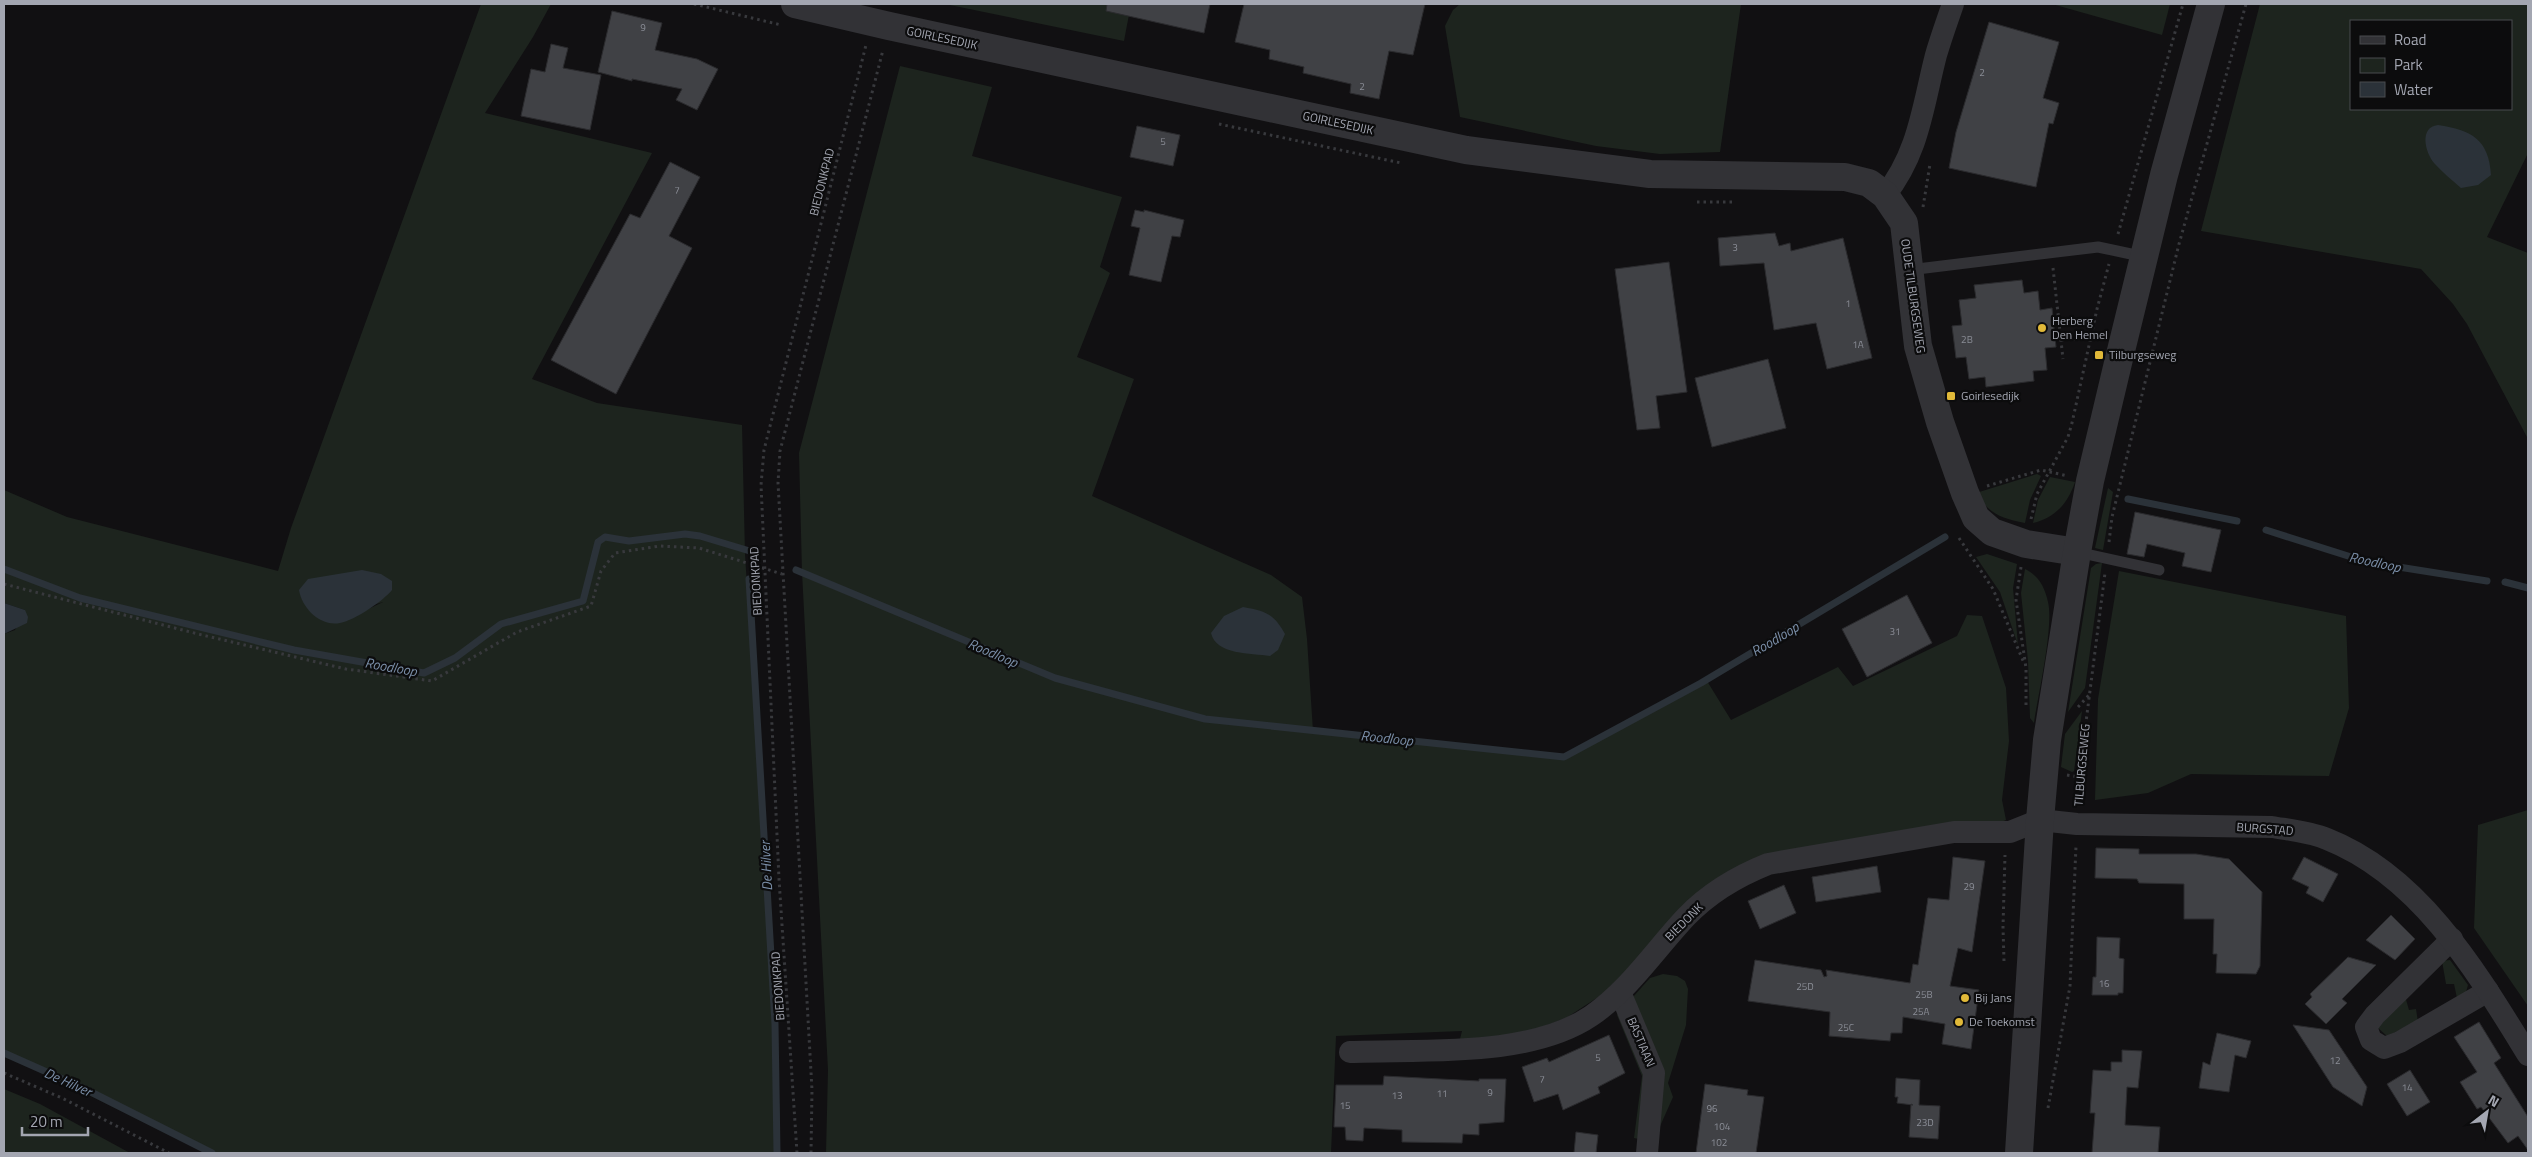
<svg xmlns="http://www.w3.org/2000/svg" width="2532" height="1157" font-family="'Titillium Web',sans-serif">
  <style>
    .green { fill: #1d241e; fill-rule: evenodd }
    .water { fill: #2b3239 }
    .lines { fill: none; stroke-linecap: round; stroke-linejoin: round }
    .stream { stroke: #2b3239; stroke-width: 7 }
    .building { fill: #404145; stroke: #2b2b2e }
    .path { stroke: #38393d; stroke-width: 3; stroke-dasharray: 2.5 4; stroke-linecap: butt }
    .service { stroke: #323236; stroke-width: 11 }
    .minor { stroke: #323236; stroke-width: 22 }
    .tertiary { stroke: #323236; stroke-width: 28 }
    .poi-dot { fill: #e1b939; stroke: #0c0c0d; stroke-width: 2 }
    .labels { text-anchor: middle; stroke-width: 4.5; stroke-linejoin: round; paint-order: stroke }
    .number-label { font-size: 10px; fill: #8a8d96 }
    .street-label { font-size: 12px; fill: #a3a6b1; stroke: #0c0c0d }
    .poi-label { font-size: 12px; fill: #a3a6b1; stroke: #0c0c0d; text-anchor: start }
    .water-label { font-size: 14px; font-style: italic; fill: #7c90aa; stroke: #0c0c0d }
  </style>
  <rect width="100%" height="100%" fill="#111012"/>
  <g class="green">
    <path d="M 481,4 L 551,4 L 533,37 L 485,113 L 652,153 L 532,379 L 597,403 L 742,425 L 745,554 L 780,1117 L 776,1153 L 206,1153 L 4,1053 L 4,634 L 15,630 L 25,610 L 4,603 L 4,490 L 67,517 L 278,571 L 291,528 ZM 383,602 L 339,623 L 321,620 Z"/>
    <polygon points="945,4 1131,4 1124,41"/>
    <polygon points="1460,4 1741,4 1720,152 1660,154 1596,146 1460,117 1445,26 1453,10"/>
    <polygon points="2052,4 2170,4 2162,35"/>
    <path d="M 2260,4 L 2528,4 L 2528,153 L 2487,237 L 2528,253 L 2528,439 L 2467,324 L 2453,304 L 2421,269 L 2201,231 ZM 2351,21 L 2511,21 L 2511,109 L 2351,109 Z"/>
    <polygon points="900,66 992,87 972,156 1122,197 1100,267 1110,273 1077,357 1134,379 1092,496 1271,575 1302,597 1307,639 1313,731 1565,759 1707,681 1731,720 1838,667 1853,686 1957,636 1967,615 1982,616 2006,688 2009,741 2002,800 2006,820 1994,825 1765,854 1609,990 1566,1018 1517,1036 1459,1043 1462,1031 1336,1036 1331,1153 826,1153 828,1070 802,572 799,453"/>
    <path d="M 2037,474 L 2041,476 L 2030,500 L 2025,523 C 2001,518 1990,515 1976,493 Z"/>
    <path d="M 2050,477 L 2075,482 C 2068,503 2055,518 2033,523 L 2038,500 Z"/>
    <polygon points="2108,488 2113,492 2103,550 2095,548"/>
    <polygon points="1987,554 2017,564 2013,588 2018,645 2000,592 1976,557"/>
    <polygon points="2102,563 2085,688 2068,712 2091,568 2096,564"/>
    <path d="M 2025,569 C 2038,575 2045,587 2048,602 C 2054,626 2038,695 2034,723 L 2030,718 L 2028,661 L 2021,593 Z"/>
    <polygon points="2119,571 2346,616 2349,708 2329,776 2191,774 2148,793 2095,800 2098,699"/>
    <polygon points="2082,711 2074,771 2072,772 2061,767 2065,734"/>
    <polygon points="2528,810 2528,1006 2474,928 2478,825"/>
    <polygon points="2450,960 2468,985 2466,992 2457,998 2454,984 2446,984 2442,961"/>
    <polygon points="1663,974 1677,976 1685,981 1688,989 1686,1025 1668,1083 1673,1097 1653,1142 1634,1138 1642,1076 1617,1015 1650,978"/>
    <polygon points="2405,996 2409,1010 2416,1009 2418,1022 2387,1036 2378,1028"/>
    <polygon points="4,1089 40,1104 130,1153 4,1153"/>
  </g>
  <g class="water">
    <path d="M 2438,125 C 2472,130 2489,140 2491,175 L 2478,185 L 2461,188 C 2452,180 2442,172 2434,163 C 2425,152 2419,127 2438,125 Z"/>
    <path d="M 362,570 L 381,574 L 392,581 L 392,590 C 383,601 355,620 340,623 C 320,627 302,608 299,590 L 308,579 Z"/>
    <polygon points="4,603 25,610 28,617 27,623 4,634"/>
    <path d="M 1243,607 C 1266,611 1274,614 1285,634 L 1278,650 L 1270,656 C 1251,653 1216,655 1211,633 L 1224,616 Z"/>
  </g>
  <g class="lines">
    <g class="stream">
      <polyline points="2128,499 2237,521"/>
      <polyline points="2266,530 2367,562 2487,581"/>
      <polyline points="4,569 80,598 294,650 424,673 455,658 501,624 583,601 598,542 605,537 629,541 685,534 700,536 753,552"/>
      <polyline points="796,570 1055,678 1205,719 1564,757 1701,683 1945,537"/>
      <polyline points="749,579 775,1024 777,1153"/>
      <polyline points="2505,582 2528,588"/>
      <polyline points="4,1053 85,1089 212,1153"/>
    </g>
  </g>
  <g class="building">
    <polygon points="1107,4 1210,4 1204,33 1106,11"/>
    <polygon points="1244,4 1425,4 1413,55 1389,51 1379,99 1350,93 1351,84 1303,73 1304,67 1269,59 1270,50 1235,42"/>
    <polygon points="612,11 662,23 655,50 697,59 718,69 697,110 676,100 682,89 632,79 632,81 598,72"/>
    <polygon points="1989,22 2059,42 2043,98 2059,103 2053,124 2049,123 2036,187 1949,168 1956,132"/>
    <polygon points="551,44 568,48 563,68 601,75 590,130 521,116 531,69 545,72"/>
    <polygon points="1137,126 1180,135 1173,166 1130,157"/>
    <polygon points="670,162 700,177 669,236 692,248 616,394 551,360 630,214 640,218"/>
    <polygon points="1135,210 1144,212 1144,210 1184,220 1180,237 1172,236 1161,282 1129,275 1140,228 1131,226"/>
    <polygon points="1775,233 1779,246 1790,243 1791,251 1843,238 1872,358 1827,369 1816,323 1774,330 1764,263 1720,266 1718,238"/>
    <polygon points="1669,262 1687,392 1656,396 1660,428 1637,430 1615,269"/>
    <polygon points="2022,280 2024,293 2038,291 2040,310 2052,308 2056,347 2045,348 2047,370 2033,371 2034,381 1986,387 1985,377 1969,379 1966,357 1956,358 1952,326 1962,325 1959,300 1976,298 1974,285"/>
    <polygon points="1768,359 1786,428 1712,447 1695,378"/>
    <polygon points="2135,512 2221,530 2211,572 2182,566 2185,553 2147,544 2144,557 2127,554"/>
    <polygon points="1907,595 1932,643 1867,677 1842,629"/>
    <polygon points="2096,848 2139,849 2139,854 2196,854 2229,859 2262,892 2260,966 2256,974 2216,973 2217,954 2213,954 2214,919 2184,919 2184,884 2139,883 2137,879 2095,878"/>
    <polygon points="1953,857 1985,861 1972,952 1958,948 1950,986 1979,990 1971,1049 1942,1044 1945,1024 1903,1017 1902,1033 1891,1033 1890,1041 1829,1036 1830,1012 1748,1001 1755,960 1821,970 1824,977 1827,976 1826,970 1910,983 1913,964 1918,965 1928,898 1949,900"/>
    <polygon points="2304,857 2338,874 2323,902 2306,893 2309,887 2292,879"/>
    <polygon points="1877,866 1881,892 1816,902 1812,877"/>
    <polygon points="1784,885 1796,913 1760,929 1748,901"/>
    <polygon points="2391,915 2415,939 2395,960 2366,940"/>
    <polygon points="2097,937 2120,938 2119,958 2124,959 2123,993 2118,993 2118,995 2092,995 2093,977 2096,977"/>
    <polygon points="2348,957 2376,965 2342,999 2347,1003 2326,1024 2305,1004 2312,997 2310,994"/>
    <polygon points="2479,1022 2501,1058 2494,1063 2528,1117 2528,1150 2518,1136 2508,1143 2481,1107 2477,1109 2460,1082 2477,1072 2454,1037"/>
    <polygon points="2293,1025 2329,1030 2367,1087 2362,1106 2333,1087"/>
    <polygon points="2217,1033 2251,1041 2246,1058 2235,1055 2229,1092 2199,1088 2203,1062 2210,1065"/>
    <polygon points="1609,1035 1625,1073 1598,1087 1600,1093 1563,1110 1558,1094 1534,1102 1522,1067 1547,1058 1549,1062"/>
    <polygon points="2122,1050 2142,1051 2138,1088 2127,1087 2125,1125 2160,1127 2158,1153 2092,1153 2095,1113 2090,1113 2093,1070 2111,1071 2111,1062 2122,1062"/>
    <polygon points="2410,1070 2430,1102 2407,1116 2387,1084"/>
    <polygon points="1384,1076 1479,1081 1479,1079 1506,1079 1504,1122 1479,1124 1479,1135 1463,1134 1462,1143 1402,1142 1402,1130 1364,1128 1363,1141 1346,1140 1345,1127 1334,1127 1336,1085 1383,1085"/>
    <polygon points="1896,1078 1920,1080 1919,1105 1940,1106 1938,1139 1909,1137 1911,1104 1913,1105 1897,1103 1898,1097 1895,1097"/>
    <polygon points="1705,1084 1748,1090 1747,1095 1764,1097 1756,1153 1696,1153"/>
    <polygon points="1576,1132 1598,1135 1596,1153 1574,1153"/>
  </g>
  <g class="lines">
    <g class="path">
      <polyline points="694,4 781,25"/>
      <polyline points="1219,124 1401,163"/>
      <polyline points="1697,202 1736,202"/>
      <polyline points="1923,207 1930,164"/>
      <polyline points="2118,234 2183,4"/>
      <polyline points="2053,268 2063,359"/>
      <polyline points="2061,340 2091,338"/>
      <polyline points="1987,486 2041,470 2068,476"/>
      <polyline points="2031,519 2037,494 2068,437 2072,423 2097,309 2109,264"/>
      <polyline points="1959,538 1993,589 2024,663"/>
      <polyline points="2109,542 2112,517 2179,244 2246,4"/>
      <polyline points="2021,567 2016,600 2026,668 2026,705"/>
      <polyline points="4,584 198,634 346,669 432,681 517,632 591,606 601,571 615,553 660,546 699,548 782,574"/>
      <polyline points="2078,707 2089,695"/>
      <polyline points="2067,775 2079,777"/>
      <polyline points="2078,803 2079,777 2105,573"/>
      <polyline points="2004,961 2003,927 2005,855"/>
      <polyline points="4,1073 62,1098 169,1153"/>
      <polyline points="2048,1108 2070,986 2076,846"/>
      <polyline points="797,1153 779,879 761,485 764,450 866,45"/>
      <polyline points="811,1153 812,1090 778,483 780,451 883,50"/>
    </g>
    <g class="service">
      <polyline points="1909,270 2098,247 2145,257"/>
      <polyline points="2077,552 2159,570"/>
    </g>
    <g class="minor">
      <path d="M 1885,195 C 1919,153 1923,105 1936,55 C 1941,38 1947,21 1953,4"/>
      <polyline points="2452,939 2375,1015 2366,1027 2371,1040 2384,1048 2400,1042 2488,991"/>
      <polyline points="1620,992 1654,1073 1647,1153"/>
      <path d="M 1350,1052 C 1423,1049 1529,1058 1591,1016 C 1629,990 1655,950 1686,917 C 1709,893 1738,876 1768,864 L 1954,832 L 2010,832 L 2040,820 L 2077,824 L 2272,827 C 2290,830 2310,832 2327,839 C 2421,876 2478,974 2528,1055"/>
    </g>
    <g class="tertiary">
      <polyline points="795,4 889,26 1466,150 1650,174 1845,177 1869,183 1885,195 1904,223 1918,346 1940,422 1965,493 1976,518 1992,532 2026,544 2077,552"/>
      <polyline points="2019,1153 2040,820 2047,740 2077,552 2090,481 2118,363 2164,175 2211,4"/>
    </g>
  </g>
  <g class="poi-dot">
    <circle cx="2042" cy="328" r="5"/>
    <rect x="2094" y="350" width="10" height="10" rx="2.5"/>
    <rect x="1946" y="391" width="10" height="10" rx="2.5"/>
    <circle cx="1965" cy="998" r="5"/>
    <circle cx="1959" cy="1022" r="5"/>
  </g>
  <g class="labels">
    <g class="number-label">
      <text x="643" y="31">9</text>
      <text x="1982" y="76">2</text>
      <text x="1362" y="90">2</text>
      <text x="1163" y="145">5</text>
      <text x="677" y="194">7</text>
      <text x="1735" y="251">3</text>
      <text x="1848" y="307">1</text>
      <text x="1967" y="343">2B</text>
      <text x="1858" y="348">1A</text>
      <text x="1895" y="635">31</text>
      <text x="1969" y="890">29</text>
      <text x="2104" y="987">16</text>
      <text x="1805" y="990">25D</text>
      <text x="1924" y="998">25B</text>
      <text x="1921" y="1015">25A</text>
      <text x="1846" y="1031">25C</text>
      <text x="1598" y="1061">5</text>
      <text x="2335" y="1064">12</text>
      <text x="1542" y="1083">7</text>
      <text x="2407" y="1091">14</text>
      <text x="1490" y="1096">9</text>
      <text x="1442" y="1097">11</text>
      <text x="1397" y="1099">13</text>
      <text x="1345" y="1109">15</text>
      <text x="1712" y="1112">96</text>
      <text x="1925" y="1126">23D</text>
      <text x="1722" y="1130">104</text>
      <text x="1719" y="1146">102</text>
    </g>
    <g class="street-label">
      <text transform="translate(942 38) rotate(12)" y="4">GOIRLESEDIJK</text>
      <text transform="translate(1338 123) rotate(12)" y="4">GOIRLESEDIJK</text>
      <text transform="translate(822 182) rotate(-76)" y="4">BIEDONKPAD</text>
      <text transform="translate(1913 296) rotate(82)" y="4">OUDE TILBURGSEWEG</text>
      <text transform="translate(756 581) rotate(-93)" y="4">BIEDONKPAD</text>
      <text transform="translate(2082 765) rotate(-85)" y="4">TILBURGSEWEG</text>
      <text transform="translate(2265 829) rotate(4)" y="4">BURGSTAD</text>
      <text transform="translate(1684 922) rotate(-45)" y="4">BIEDONK</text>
      <text transform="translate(778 986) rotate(-94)" y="4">BIEDONKPAD</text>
      <text transform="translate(1641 1042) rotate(67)" y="4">BASTIAAN</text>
    </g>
    <g class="poi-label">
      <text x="2052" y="325">Herberg<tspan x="2052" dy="14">Den Hemel</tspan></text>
      <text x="2109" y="359">Tilburgseweg</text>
      <text x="1961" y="400">Goirlesedijk</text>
      <text x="1975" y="1002">Bij Jans</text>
      <text x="1969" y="1026">De Toekomst</text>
    </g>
    <g class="water-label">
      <text transform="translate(2375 562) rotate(12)" y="5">Roodloop</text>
      <text transform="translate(1775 639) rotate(-31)" y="5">Roodloop</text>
      <text transform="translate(993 653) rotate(23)" y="5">Roodloop</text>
      <text transform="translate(391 667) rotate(10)" y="5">Roodloop</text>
      <text transform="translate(1387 738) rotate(6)" y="5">Roodloop</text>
      <text transform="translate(766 866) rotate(-93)" y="5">De Hilver</text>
      <text transform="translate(68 1082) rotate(24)" y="5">De Hilver</text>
    </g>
  </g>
  <rect width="2532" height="1157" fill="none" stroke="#a3a6b1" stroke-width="10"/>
  <rect x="2350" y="20" width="162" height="90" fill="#0c0c0d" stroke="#484a4f"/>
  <rect x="2360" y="36" width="25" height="8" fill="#323236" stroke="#484a4f"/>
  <text x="2394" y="45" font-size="15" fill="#a3a6b1">Road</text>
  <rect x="2360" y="58" width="25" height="15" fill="#1d241e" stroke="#484a4f"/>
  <text x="2394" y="70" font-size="15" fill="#a3a6b1">Park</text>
  <rect x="2360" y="82" width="25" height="15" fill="#2b3239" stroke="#484a4f"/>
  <text x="2394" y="95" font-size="15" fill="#a3a6b1">Water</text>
  <g transform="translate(2487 1112) rotate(31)" stroke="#0c0c0d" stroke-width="4" paint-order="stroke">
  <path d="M0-4L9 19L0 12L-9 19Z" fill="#a3a6b1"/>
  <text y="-8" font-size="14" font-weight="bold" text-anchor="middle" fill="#a3a6b1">N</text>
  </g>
  <path d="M22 1127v8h66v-8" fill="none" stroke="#a3a6b1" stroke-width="2.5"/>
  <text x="30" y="1127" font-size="15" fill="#a3a6b1" stroke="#0c0c0d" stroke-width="4" paint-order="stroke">20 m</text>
</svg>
